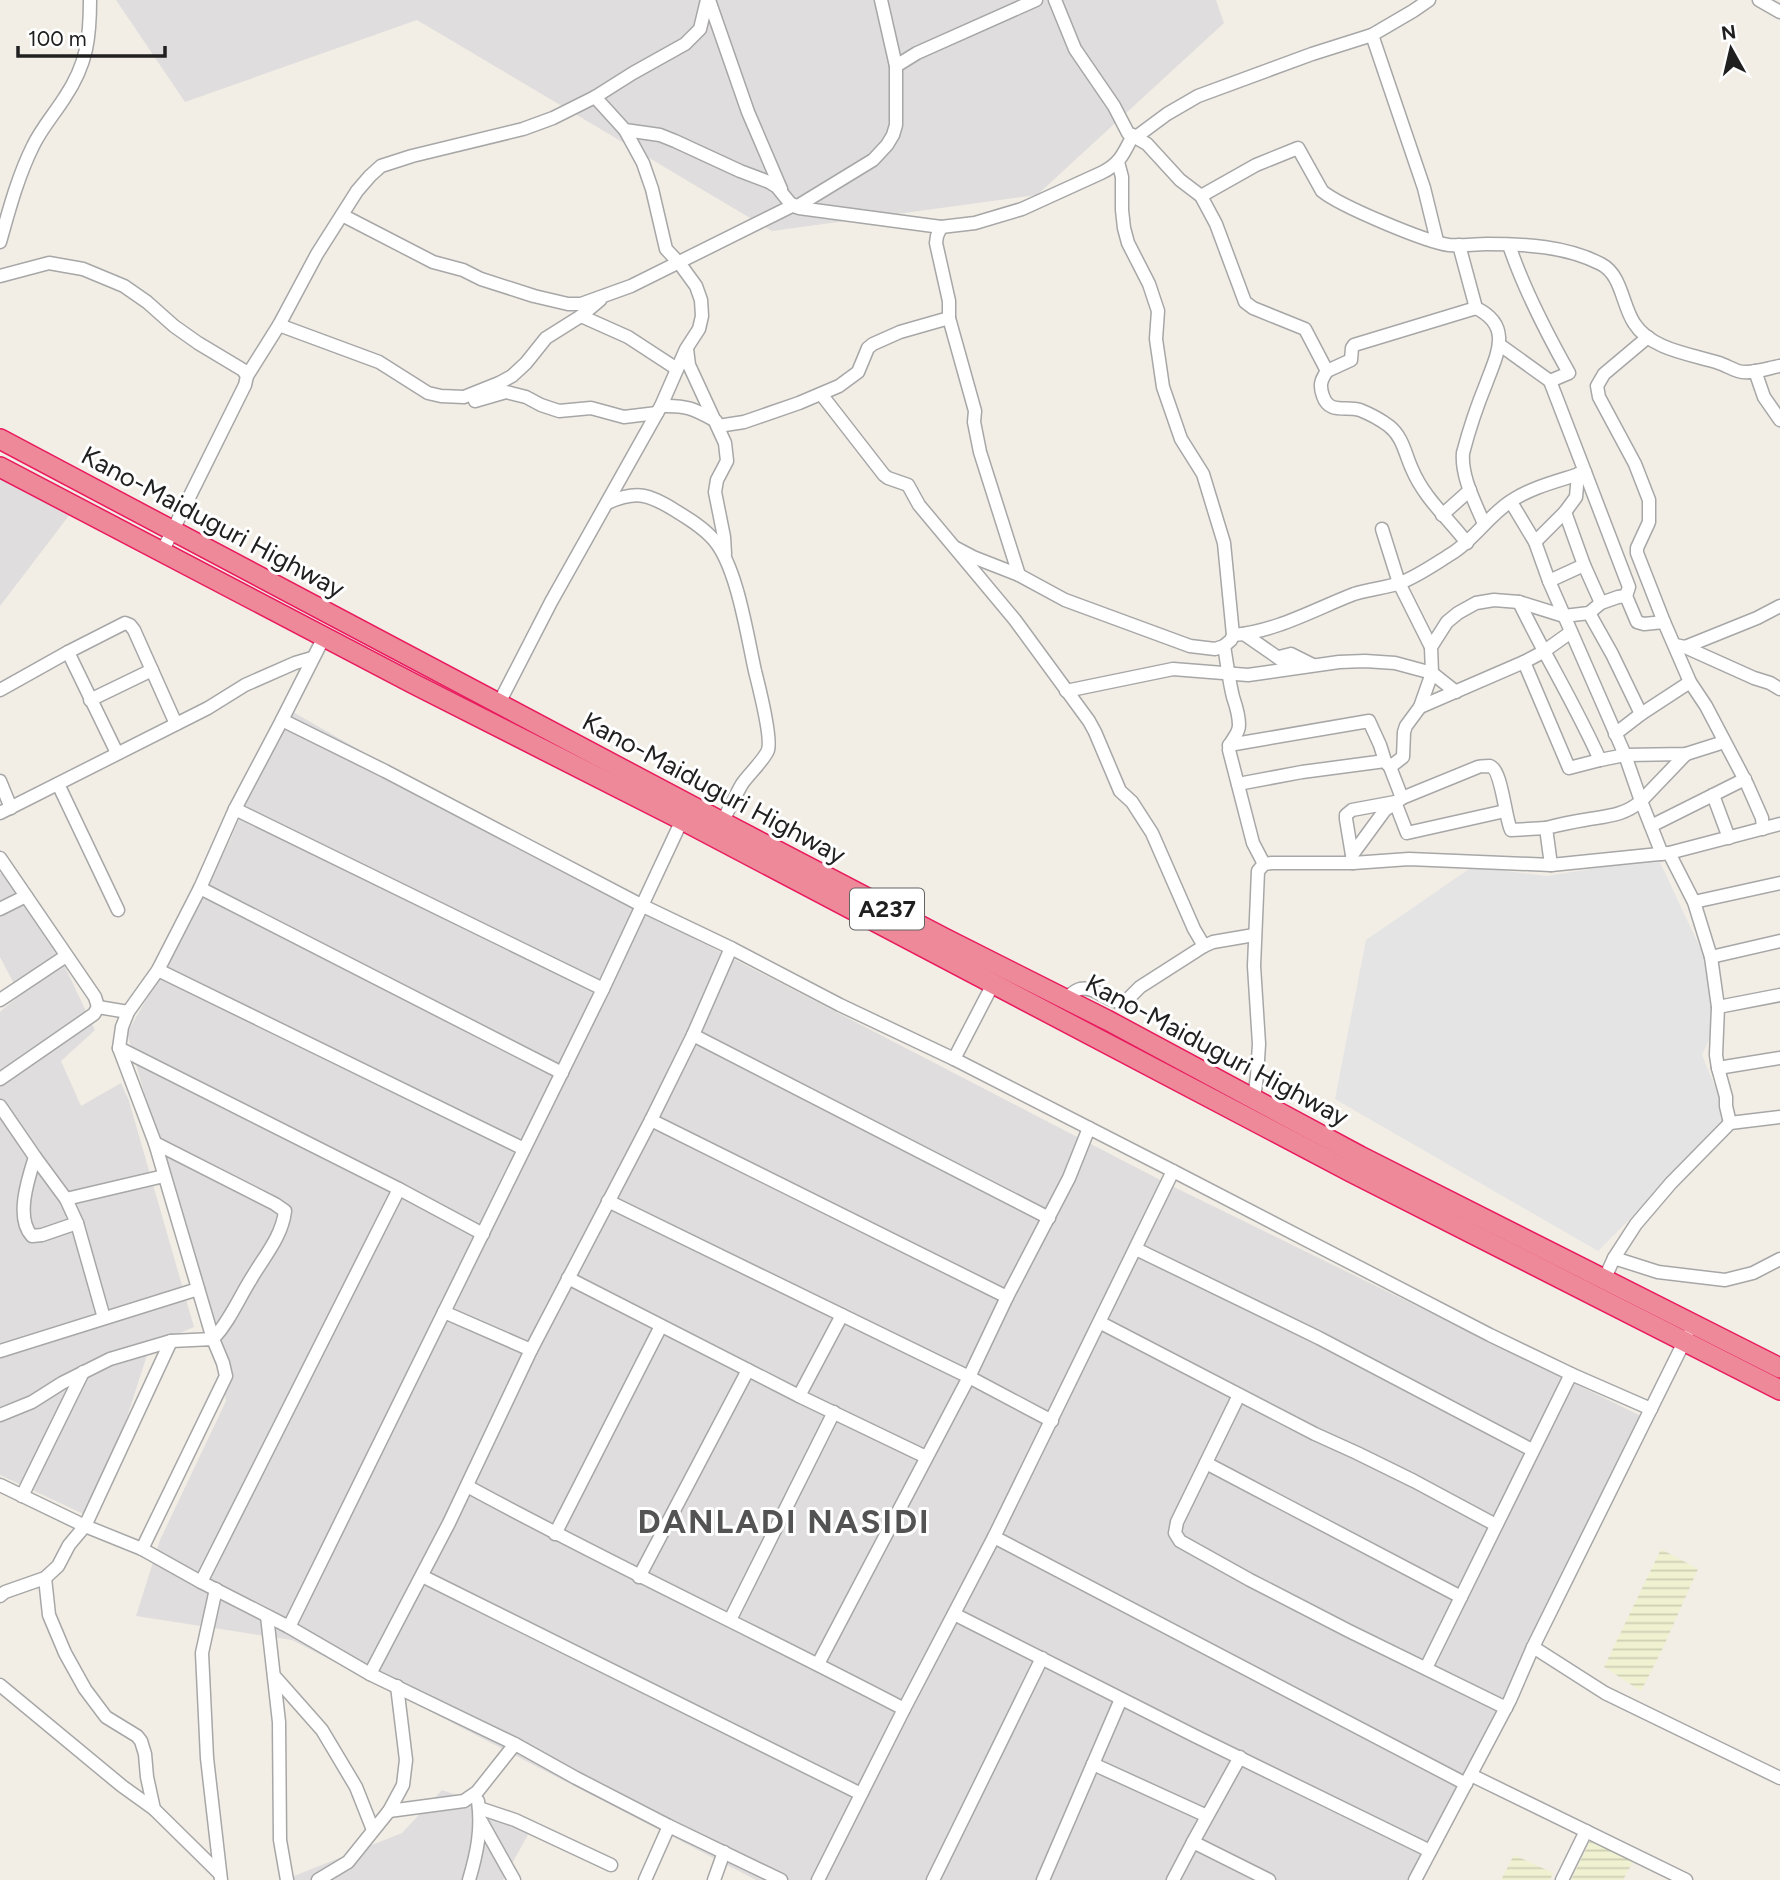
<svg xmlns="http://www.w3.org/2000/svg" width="1780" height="1880" font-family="Figtree,sans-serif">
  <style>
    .residential { fill: #dfdddd }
    .farmland { fill: url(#farmland-rules) }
    .parking { fill: #e4e4e4 }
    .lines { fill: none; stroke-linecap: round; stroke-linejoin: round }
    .minor-casing { stroke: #a7a7a7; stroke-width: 15 }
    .highway-casing { stroke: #e91a5e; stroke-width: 22 }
    .minor { stroke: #fff; stroke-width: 12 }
    .highway { stroke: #ee899a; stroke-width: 19 }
    .labels { text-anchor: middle; stroke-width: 6; stroke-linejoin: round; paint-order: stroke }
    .shield { fill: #fff; stroke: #636363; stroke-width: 2 }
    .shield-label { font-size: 24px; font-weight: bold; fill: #202020 }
    .street-label { font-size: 26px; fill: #202020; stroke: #fff }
    .district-label { font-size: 33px; font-weight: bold; letter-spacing: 2px; fill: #535353; stroke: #fff }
  </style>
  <defs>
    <pattern id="farmland-rules" width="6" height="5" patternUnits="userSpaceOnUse" patternTransform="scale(1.75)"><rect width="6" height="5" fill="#eff1d1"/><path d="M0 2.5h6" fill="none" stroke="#cdceb3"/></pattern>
  </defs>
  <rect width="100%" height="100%" fill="#f2eee6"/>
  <g class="residential">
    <polygon points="116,0 1216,0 1224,23 1037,195 772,231 417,20 185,102"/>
    <polygon points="0,463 77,505 0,606"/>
    <polygon points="286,708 645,913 1172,1186 1643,1417 1543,1629 1410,1880 756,1880 292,1640 136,1616 160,1540 226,1401 194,1267 127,1033 186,930 231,838"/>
    <polygon points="0,873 24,881 95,1030 61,1061 81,1106 121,1083 129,1101 194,1327 150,1346 94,1519 0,1475 0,1012 20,995 0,957"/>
    <polygon points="442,1790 535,1822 503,1880 284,1880 402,1833"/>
  </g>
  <g class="farmland">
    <polygon points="1661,1549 1698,1569 1662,1650 1641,1691 1604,1667"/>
    <polygon points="1590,1841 1635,1858 1623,1880 1571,1880"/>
    <polygon points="1514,1855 1553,1873 1550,1880 1501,1880"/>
  </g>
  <polygon class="parking" points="1658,858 1726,1003 1702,1055 1718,1094 1726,1122 1598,1251 1335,1099 1366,940 1472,867 1547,876"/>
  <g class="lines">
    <g class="minor-casing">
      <g id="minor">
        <polyline points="709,0 748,112 781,189"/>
        <path d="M 1055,0 L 1075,49 L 1114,106 L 1128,133 L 1147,144 L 1180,180 L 1201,196 L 1216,224 L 1245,302 L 1253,308 L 1305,329 L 1327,371 C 1321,380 1319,385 1323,396 C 1329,414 1345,406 1360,410 C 1370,414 1381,420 1389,426 C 1403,437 1405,454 1412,469 C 1424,498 1448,518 1467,543"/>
        <polyline points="1759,0 1780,12"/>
        <polyline points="1372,35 1424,188 1437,241"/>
        <polyline points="896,66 917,53 1036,0"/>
        <path d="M 595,97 L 625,130 L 660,135 L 675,141 L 740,171 L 769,182 L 777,187 L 790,203 L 799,208 L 941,227 L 975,223 L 1022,209 L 1101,173 C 1120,164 1124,153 1133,135"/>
        <polyline points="1136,137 1167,114 1198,96 1312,54 1372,35 1413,11 1429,0"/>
        <path d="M 1201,196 L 1256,165 L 1298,148 L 1322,191 C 1340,206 1426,242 1449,245 C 1462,246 1474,244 1487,244 C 1525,244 1566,246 1601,264 C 1622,275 1622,305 1634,323 C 1651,350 1691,354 1719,363 C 1725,365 1732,369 1738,371 C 1750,375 1768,368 1780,366"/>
        <polyline points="796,207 873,160 887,145 893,135 896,125 896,66 881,0"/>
        <polyline points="342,215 433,262 463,270 481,279 534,296 568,304 581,304 631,286 794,205"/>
        <polyline points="941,227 937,236 936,243 949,301 949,318 975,411 974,422 980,452 1019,575"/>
        <path d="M 0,242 C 9,210 18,176 33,146 C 41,129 55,113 65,97 C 87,64 90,38 90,0"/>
        <path d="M 1459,245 L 1476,308 C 1513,326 1497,354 1486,384 C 1477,406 1469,430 1463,453 C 1461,477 1475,502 1484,524"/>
        <polyline points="0,276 49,263 83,269 124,286 147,302 174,326 198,343 243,370 247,376 245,385 162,552"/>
        <polyline points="581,316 628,337 677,369"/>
        <polyline points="279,325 379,362 428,393 441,396 464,397 499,383 512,376 526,363 546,338 581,316 600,300"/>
        <polyline points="1648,337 1604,374 1597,386 1599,397 1635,464 1649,500 1649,522 1637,548 1637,553 1664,622 1690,682 1706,706 1747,784 1762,818 1763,829"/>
        <polyline points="1500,345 1550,381"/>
        <polyline points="687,349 689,365 725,443 727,461 717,480 715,492 724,537 725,554"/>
        <polyline points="1327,371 1351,360 1352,348 1354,345 1476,308"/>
        <polyline points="1755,371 1764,397 1780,420"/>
        <polyline points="247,376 279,325 317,254 357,191 370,176 381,166 412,156 523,129 553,118 595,97 633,73 685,44 700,29 707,0"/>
        <polyline points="821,394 884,475 888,478 908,485 919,505 1015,620 1089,721 1095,732 1120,791 1132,802 1152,833 1194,929 1204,946"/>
        <polyline points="475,401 506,392 526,397 541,405 559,411 591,408 624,417 657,413"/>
        <path d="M 661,406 C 687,405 694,409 716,421"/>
        <polyline points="718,426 744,422 799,403 839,386 858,372 868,348 873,344 900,332 949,318"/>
        <polyline points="1585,472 1629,587 1626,596"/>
        <path d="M 1511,502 L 1535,542 L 1549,581 L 1625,755 L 1641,801 C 1624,816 1606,816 1584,820 C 1571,822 1558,825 1546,828 L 1551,865"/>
        <path d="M 607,503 C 637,490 649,494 676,511 C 689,519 704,528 714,540 C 737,567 747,635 755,671 C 759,687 772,737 768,750 C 765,759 748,775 742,784 C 735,796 729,810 722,822"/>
        <polyline points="1565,512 1584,565"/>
        <polyline points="1442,515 1470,490"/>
        <polyline points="1382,529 1399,583 1431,647"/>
        <polyline points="1535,542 1565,512 1576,497 1578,474"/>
        <polyline points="956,548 973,557 1019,575 1065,600 1190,646 1215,649 1224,646 1231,640 1233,635 1224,543 1203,474 1181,439 1163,387 1156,339 1158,311 1149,284 1128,243 1124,228 1122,210 1122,177 1118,162"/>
        <polyline points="1549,581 1584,565 1601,603"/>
        <path d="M 1519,602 C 1545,656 1576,706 1600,760 L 1625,755 L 1686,754 L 1724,742"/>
        <polyline points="1589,613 1612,654 1641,714"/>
        <polyline points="1244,634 1290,666 1297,666"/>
        <path d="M 1233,635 C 1275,632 1315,609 1354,594 C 1369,589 1386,588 1400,583 C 1418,576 1435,564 1451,554 C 1474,540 1488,516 1511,501 C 1534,486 1559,481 1585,472 L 1550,381 L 1569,373 C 1546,332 1524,290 1509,245"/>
        <polyline points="324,637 282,720 385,771 641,905 731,948 840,1005 954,1059 1173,1171 1490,1335 1571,1374 1651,1409"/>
        <polyline points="1675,645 1685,647 1754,678 1770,683 1780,689"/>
        <path d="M 1224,646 C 1227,663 1229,681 1233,697 C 1236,706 1239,714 1239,725 C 1239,736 1229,740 1229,750 L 1253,843 L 1264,864"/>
        <polyline points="1685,647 1757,618 1780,606"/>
        <polyline points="1279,657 1291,654 1313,665"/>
        <polyline points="1524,662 1569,768 1600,760"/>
        <polyline points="0,690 68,652"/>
        <polyline points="1066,691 1173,669 1248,675 1339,662 1365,661 1395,663 1432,673 1456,692"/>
        <polyline points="90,700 152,670"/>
        <polyline points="498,705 551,602 661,406 686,349 699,329 702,316 701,300 696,286 680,264 666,249 652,189 643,163 625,130"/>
        <polyline points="1420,707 1524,662 1543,652 1571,632"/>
        <polyline points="282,720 235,809 200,888 158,970 128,1012 122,1027 119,1048 399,1189 483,1234"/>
        <polyline points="1615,734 1641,714 1690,682"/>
        <polyline points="1229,745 1369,721 1380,745 1385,761"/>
        <polyline points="117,753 68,652 125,623 130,625 134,630 176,724"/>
        <polyline points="0,781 11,808"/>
        <polyline points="58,784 118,910"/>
        <polyline points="1238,784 1302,772 1385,761 1388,765"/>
        <polyline points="1713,795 1745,779"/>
        <path d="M 1402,798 L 1478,767 C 1480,766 1489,766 1490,766 C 1502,770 1505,818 1511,830 L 1546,828"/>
        <polyline points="235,809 603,989"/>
        <polyline points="0,813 208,708 245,685 295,663 312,658"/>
        <polyline points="1651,826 1713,795 1729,838"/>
        <polyline points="1669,853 1694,902 1711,957 1718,1007 1716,1055 1718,1068 1726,1097 1726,1106 1730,1123"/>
        <polyline points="1662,854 1641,801 1686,754"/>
        <polyline points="1352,855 1346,819 1346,815 1352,810 1395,802 1407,833 1505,811"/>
        <polyline points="0,858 95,997 98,1007 94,1014 0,1079"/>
        <polyline points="1353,863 1352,855 1385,810 1402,798 1390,767 1403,757 1404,732 1406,726 1420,707 1432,673 1431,647 1447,622 1458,613 1476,603 1494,600 1519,602 1564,616 1589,613 1601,603 1618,597 1626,596 1637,622 1644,624 1664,622"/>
        <polyline points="200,888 562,1073"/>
        <polyline points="1694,902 1780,883"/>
        <polyline points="0,909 26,896"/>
        <polyline points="1711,957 1780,941"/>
        <polyline points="158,970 524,1149"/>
        <path d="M 1065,999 C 1069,996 1075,990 1080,989 C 1094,985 1109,1003 1124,1003 L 1140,987 L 1204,946 L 1213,942 L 1254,935"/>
        <polyline points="0,1000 66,956"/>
        <polyline points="98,1007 128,1012"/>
        <polyline points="1718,1007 1780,995"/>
        <polyline points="693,1035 1049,1218"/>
        <polyline points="119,1048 155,1143"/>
        <polyline points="954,1059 993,984"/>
        <polyline points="1718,1068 1780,1058"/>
        <polyline points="1254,1098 1257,1076 1259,1044 1254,966 1258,871 1264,864 1272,863 1353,863 1409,859 1551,865 1669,853 1780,824"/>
        <path d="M 0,1106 L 35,1157 C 28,1179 15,1218 32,1236 L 42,1235 L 77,1223"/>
        <polyline points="651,1120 1007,1297"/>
        <polyline points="35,1157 66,1199 77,1223 104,1318"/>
        <polyline points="66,1199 164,1176"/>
        <polyline points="608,1201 969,1377 1052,1421"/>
        <polyline points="1136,1249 1319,1338 1532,1450"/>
        <polyline points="1614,1258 1636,1224 1671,1183 1730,1123 1780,1117"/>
        <polyline points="568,1278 799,1396 926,1457"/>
        <polyline points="1604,1280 1614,1258 1658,1272 1725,1280 1753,1273 1780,1259"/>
        <polyline points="1101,1323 1315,1434 1357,1453 1414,1481 1496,1525"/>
        <polyline points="531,1350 651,1120 693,1035 731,948"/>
        <polyline points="0,1351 198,1289"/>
        <polyline points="1239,1395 1177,1522 1175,1533 1180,1541 1250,1580 1349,1631 1506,1708"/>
        <polyline points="799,1396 842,1315"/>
        <path d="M 0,1415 L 32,1402 L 62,1383 L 110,1359 L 171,1341 L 213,1339 C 229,1322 238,1300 251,1279 C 263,1258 282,1237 285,1211 L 275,1204 L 155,1143 L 213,1339 L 223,1363 L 226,1376 L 142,1549"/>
        <polyline points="1206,1463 1461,1597"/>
        <polyline points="0,1485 85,1526 142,1549 201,1582 289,1627 370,1674 515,1744 576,1778 669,1826 781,1880"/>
        <path d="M 467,1486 C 610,1564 759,1633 904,1709"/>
        <polyline points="22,1496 83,1372"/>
        <polyline points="555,1534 661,1326"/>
        <polyline points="994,1537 1466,1784"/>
        <polyline points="422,1576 861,1794"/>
        <polyline points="639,1577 748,1370"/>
        <polyline points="45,1578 49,1615 65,1653 85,1689 106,1717 137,1736 141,1741 145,1754 147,1777 154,1809"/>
        <polyline points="201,1582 399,1189"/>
        <polyline points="216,1589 202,1653 207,1758 221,1880"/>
        <polyline points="0,1596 5,1592 45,1578 58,1566 69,1545 85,1526 171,1341"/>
        <polyline points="954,1614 1195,1736 1430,1851"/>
        <polyline points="267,1616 279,1722 280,1840 287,1880"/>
        <polyline points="730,1620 834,1412"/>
        <polyline points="289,1627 603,989 682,820"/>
        <polyline points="1533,1647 1605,1693 1780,1778"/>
        <polyline points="818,1664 969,1377 1007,1297 1069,1178 1089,1128"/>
        <polyline points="1426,1668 1571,1374"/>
        <polyline points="370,1674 449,1523 531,1350 444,1312"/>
        <polyline points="276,1678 322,1730 356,1787 373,1830"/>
        <polyline points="0,1685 122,1786 154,1809 220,1874"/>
        <polyline points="1093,1764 1207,1816"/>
        <polyline points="1471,1775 1686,1880"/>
        <polyline points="479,1808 515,1820 611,1865"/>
        <polyline points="389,1811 464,1801 477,1792 515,1744"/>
        <polyline points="481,1821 514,1880"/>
        <polyline points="1193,1842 1240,1757"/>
        <polyline points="318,1880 348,1862 389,1811 403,1785 406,1760 397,1686"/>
        <path d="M 469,1880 C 477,1853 482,1829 478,1801"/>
        <polyline points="645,1880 669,1826"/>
        <polyline points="714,1880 724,1852"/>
        <polyline points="818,1880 904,1709 994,1537 1173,1171"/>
        <polyline points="933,1880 1042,1658"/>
        <polyline points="1043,1880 1121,1699"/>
        <polyline points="1173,1880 1193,1842 1269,1880"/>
        <polyline points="1415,1880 1510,1700 1533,1647 1687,1336"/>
        <polyline points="1562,1880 1586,1831"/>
      </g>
    </g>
    <g class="highway-casing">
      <g id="highway">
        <polyline points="0,439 722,822 946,939 1107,1020 1360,1156 1780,1368"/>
        <polyline points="0,467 414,684 682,820 1351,1172 1780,1390"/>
      </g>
    </g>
    <use href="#minor" class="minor"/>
    <use href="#highway" class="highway"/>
  </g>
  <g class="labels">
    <rect class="shield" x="850" y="888.5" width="74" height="41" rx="5"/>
    <g class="shield-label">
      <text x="887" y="917">A237</text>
    </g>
    <g class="street-label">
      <text transform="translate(213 522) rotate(28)" y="9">Kano-Maiduguri Highway</text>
      <text transform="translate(714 788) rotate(28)" y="9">Kano-Maiduguri Highway</text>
      <text transform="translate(1217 1050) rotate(28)" y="9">Kano-Maiduguri Highway</text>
    </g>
    <g class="district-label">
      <text x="784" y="1533">DANLADI NASIDI</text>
    </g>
  </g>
  <g transform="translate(1731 49) rotate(352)" stroke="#ffffff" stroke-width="5" paint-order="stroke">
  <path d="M0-5L12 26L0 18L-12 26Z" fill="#202020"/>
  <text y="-10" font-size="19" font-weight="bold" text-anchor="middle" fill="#202020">N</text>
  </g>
  <path d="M18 46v10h147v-10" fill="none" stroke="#202020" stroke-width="3.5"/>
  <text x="28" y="46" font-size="21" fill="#202020" stroke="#ffffff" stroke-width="5" paint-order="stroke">100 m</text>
</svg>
